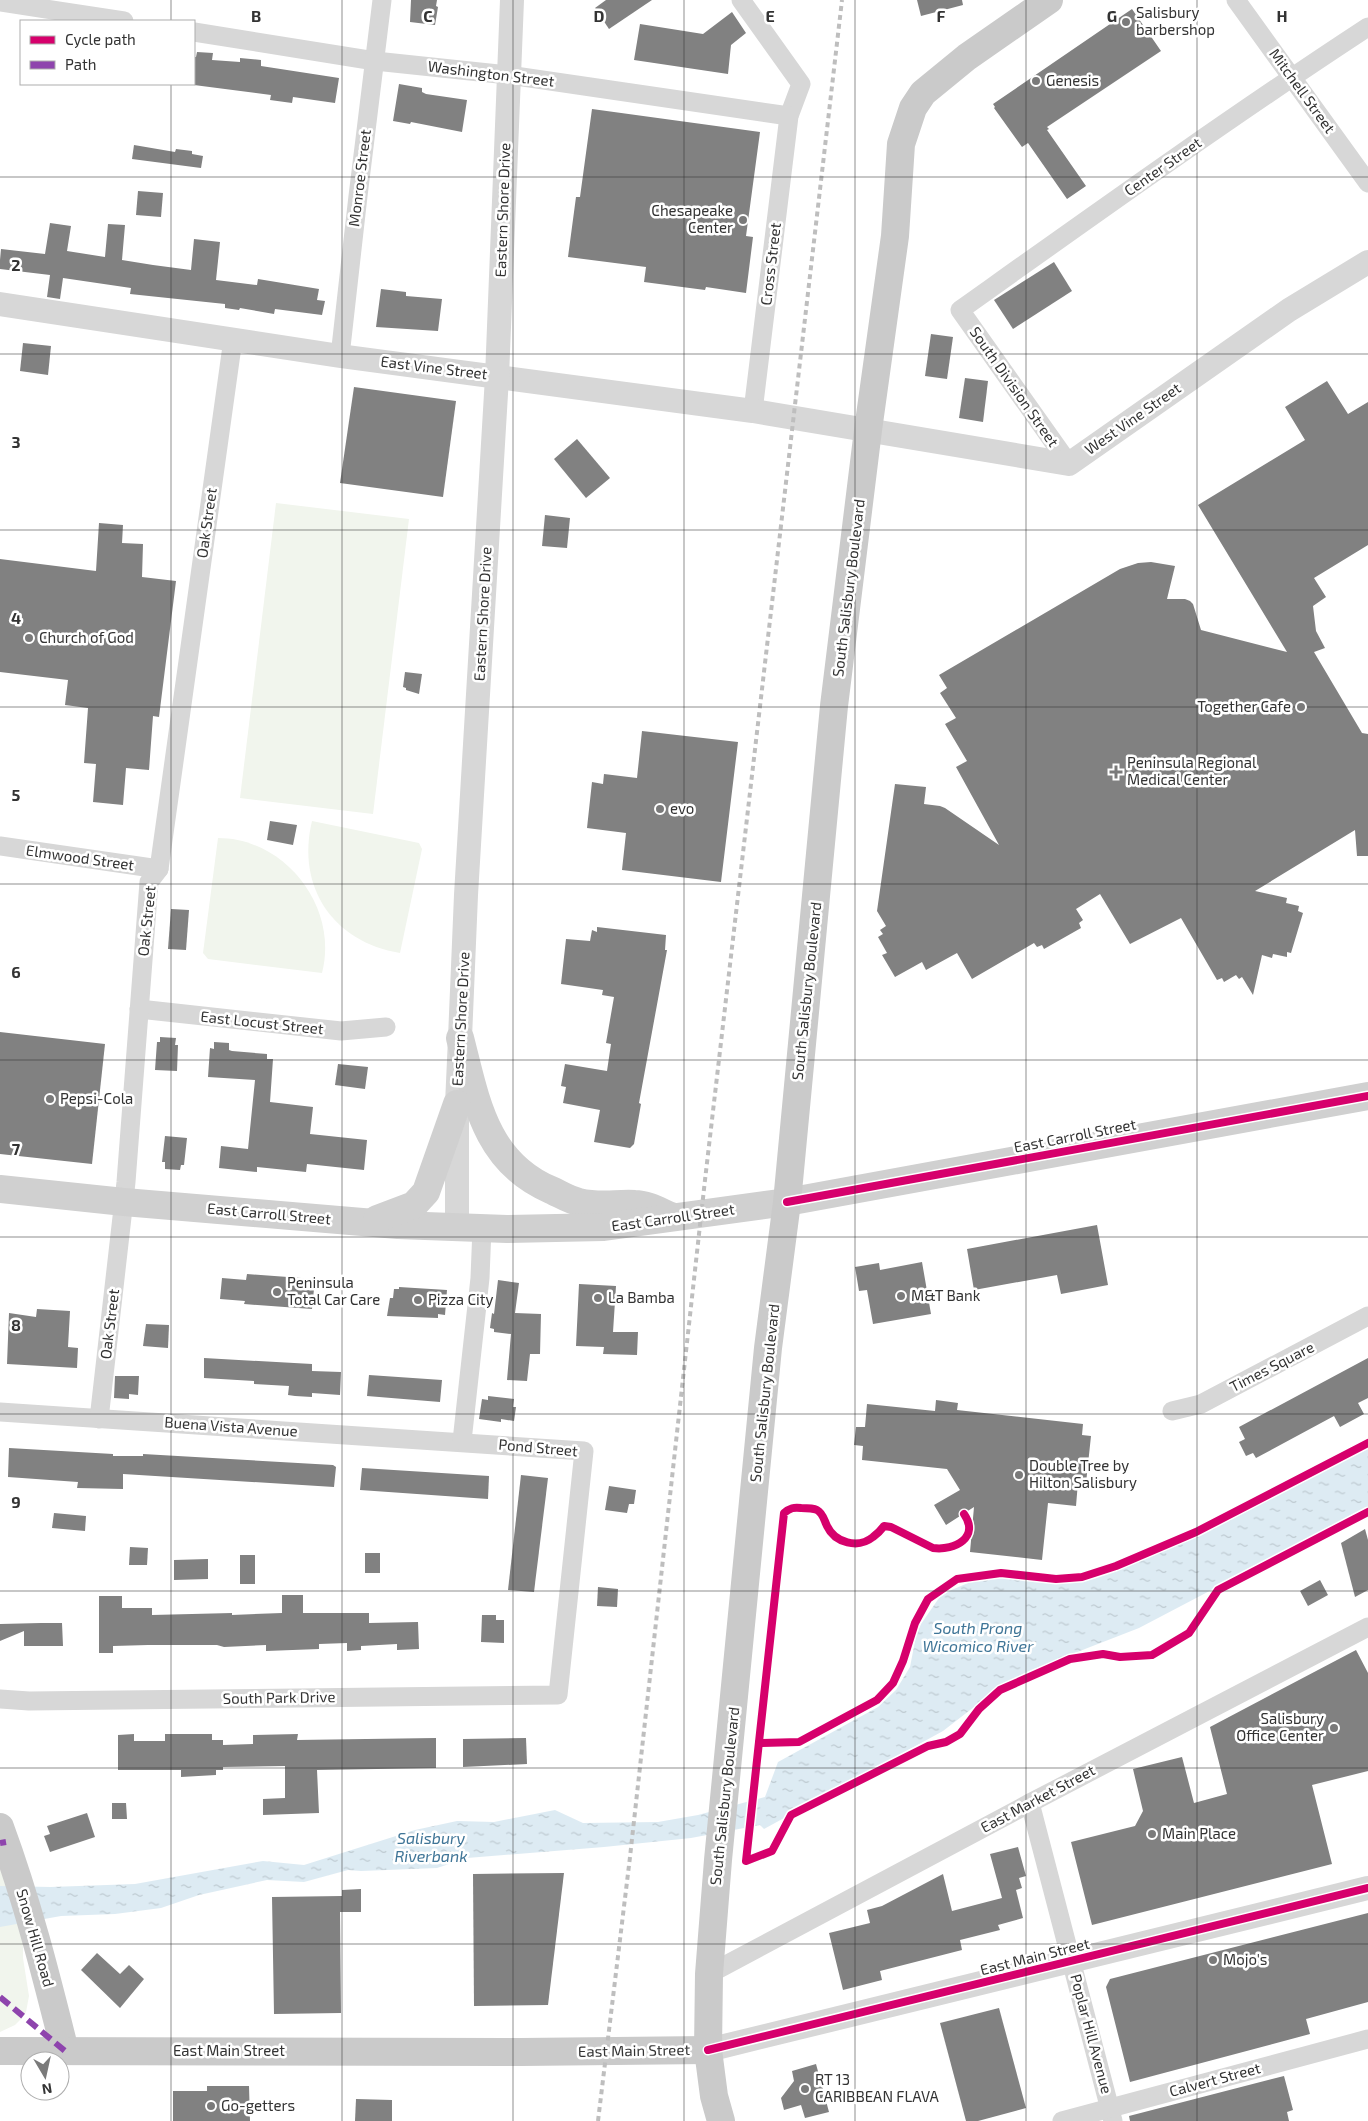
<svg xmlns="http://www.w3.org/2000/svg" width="1368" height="2121" font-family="'Exo 2',sans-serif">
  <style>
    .green { fill: #f1f5ed }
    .water { fill: url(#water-ripples) }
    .building { fill: #818181 }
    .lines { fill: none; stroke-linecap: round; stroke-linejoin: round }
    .minor { stroke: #d7d7d7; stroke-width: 19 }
    .tertiary { stroke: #d7d7d7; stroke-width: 24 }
    .secondary { stroke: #d0d0d0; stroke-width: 28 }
    .primary { stroke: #cacaca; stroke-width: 28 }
    .rail { stroke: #bebebe; stroke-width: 4; stroke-dasharray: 5 4; stroke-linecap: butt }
    .quiet { stroke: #8e44ad; stroke-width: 6; stroke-dasharray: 12 6; stroke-linecap: butt }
    .cycleway-casing { stroke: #fff; stroke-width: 11 }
    .cycleway { stroke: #d6006c; stroke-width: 8 }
    .grid { fill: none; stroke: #333; stroke-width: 1; stroke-opacity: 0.55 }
    .poi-dot { fill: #7a7a7a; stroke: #fff; stroke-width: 2 }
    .labels { text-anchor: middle; stroke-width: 5; stroke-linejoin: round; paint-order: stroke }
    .poi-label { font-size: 15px; fill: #333; stroke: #fff; text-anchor: start }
    .street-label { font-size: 15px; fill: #333; stroke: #fff }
    .water-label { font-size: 16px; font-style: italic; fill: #3f7597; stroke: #fff }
    .grid-label { font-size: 16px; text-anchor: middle; font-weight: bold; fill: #333; stroke: #fff; stroke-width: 5; stroke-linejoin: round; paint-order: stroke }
  </style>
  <defs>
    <pattern id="water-ripples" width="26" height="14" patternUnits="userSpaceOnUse" patternTransform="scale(1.25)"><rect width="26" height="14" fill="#ddebf3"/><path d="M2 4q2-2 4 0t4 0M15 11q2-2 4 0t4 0" fill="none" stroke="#becad1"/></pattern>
  </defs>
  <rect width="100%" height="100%" fill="#fff"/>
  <g class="green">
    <polygon points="276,503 409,519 373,814 240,798"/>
    <path d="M 312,821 L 419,843 L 422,849 L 400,953 C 333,942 296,887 312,821 Z"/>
    <path d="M 218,838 C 285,838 339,907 322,973 L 208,959 L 203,953 Z"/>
    <polygon points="0,1859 23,1937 23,1958 29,1996 26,2012 23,2017 15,2025 0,2032"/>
  </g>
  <polygon class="water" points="1368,1448 1368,1508 1139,1628 1031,1670 1005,1683 943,1731 764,1829 760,1825 691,1838 604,1847 467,1858 437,1868 361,1871 348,1870 304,1882 267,1880 199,1895 161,1908 115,1914 61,1916 0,1927 0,1886 51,1887 135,1884 263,1861 304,1865 415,1830 457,1821 494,1822 555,1810 583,1823 658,1822 698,1815 765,1797 778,1762 878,1707 896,1690 910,1667 916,1636 921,1624 939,1598 949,1591 980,1578 999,1577 1069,1582 1105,1573 1200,1532 1287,1490"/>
  <g class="building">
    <polygon points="411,0 437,0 436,6 438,7 435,25 410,22"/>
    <polygon points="606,0 652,0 609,29 595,8"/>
    <polygon points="917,0 962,0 963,5 921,16"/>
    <polygon points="1132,9 1161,51 1047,127 1049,129 1047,130 1086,186 1067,199 1028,143 1022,147 994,108 995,107 993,104"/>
    <polygon points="732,12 746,33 731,45 728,74 634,60 640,24 703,34"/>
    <polygon points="197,52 213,53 212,60 240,62 240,58 261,60 261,66 339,78 335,103 293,97 292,103 270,100 271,95 194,85 194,57 196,57"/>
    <polygon points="399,84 422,88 422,92 426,94 467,100 462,132 411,122 410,124 393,121"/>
    <polygon points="592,109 760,132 746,236 753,237 746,293 706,287 705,290 644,282 646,267 568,257 576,197 580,197"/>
    <polygon points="134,145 175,152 176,149 192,151 192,154 203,156 201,168 132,159"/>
    <polygon points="138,191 163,193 161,217 136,215"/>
    <polygon points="50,223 71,226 67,251 105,257 108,224 125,225 122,260 153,265 191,270 194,239 220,242 216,280 257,285 258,279 319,289 317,300 325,301 322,315 275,309 274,314 240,308 239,310 225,308 225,304 130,294 131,288 63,278 60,299 47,297 50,275 0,269 0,260 1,249 45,254"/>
    <polygon points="1054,262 1072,291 1013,329 994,300"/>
    <polygon points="381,289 406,292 406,296 442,299 438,331 376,327"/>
    <polygon points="931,334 953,337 947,379 925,376"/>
    <polygon points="23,343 51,346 48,375 20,371"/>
    <polygon points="965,378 988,381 983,422 959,418"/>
    <polygon points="1327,381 1348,414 1368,402 1368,545 1314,578 1326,597 1313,606 1316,631 1325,648 1314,652 1362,733 1368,734 1368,856 1357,856 1355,830 1255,891 1287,898 1286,903 1299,906 1298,911 1303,913 1291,953 1287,952 1287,957 1273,954 1272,958 1262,955 1253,995 1242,977 1239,979 1236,975 1224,982 1222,978 1217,980 1181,918 1130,944 1100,894 1076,909 1083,920 1079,923 1081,928 1044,949 1042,945 1037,947 1034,943 972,979 957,953 926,970 922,962 895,977 882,955 887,953 878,937 883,934 880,930 886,926 877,911 895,784 926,787 924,804 940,806 945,808 999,845 956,767 967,761 945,724 956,718 940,693 947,688 939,675 1120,569 1138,563 1151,562 1175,566 1167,599 1185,599 1190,601 1193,604 1201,630 1287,652 1198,505 1305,440 1285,407"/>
    <polygon points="354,387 456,401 443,497 340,483"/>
    <polygon points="577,439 610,478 586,498 554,459"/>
    <polygon points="545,515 570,518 567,548 542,546"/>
    <polygon points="99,523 123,525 122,543 143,544 142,577 176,581 159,717 153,716 149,770 126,768 123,805 93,802 96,764 84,763 88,708 65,705 68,680 0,672 0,559 96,571"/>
    <polygon points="405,672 422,674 419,694 406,690 406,688 403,687"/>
    <polygon points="642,731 738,742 721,882 622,870 626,833 587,828 592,782 603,784 604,774 637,778"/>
    <polygon points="270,821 297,825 293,845 267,840"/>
    <polygon points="171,909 189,910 186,950 168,949"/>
    <polygon points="597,927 666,935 665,950 667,950 639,1103 641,1104 634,1144 630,1148 594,1142 600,1110 563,1103 566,1087 561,1086 565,1064 607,1071 611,1044 606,1043 614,997 602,995 603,990 561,984 566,939 590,941 592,930 597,932"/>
    <polygon points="0,1032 105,1044 92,1164 0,1154"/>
    <polygon points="160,1037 176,1038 175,1045 178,1045 177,1071 155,1070 157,1042 160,1042"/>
    <polygon points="214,1042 229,1043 229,1050 232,1051 267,1054 267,1059 273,1059 270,1102 313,1107 310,1134 367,1140 364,1170 307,1164 306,1172 257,1167 257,1172 219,1168 221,1146 248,1149 255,1080 208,1077 210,1048 214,1049"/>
    <polygon points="338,1064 368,1067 365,1089 335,1085"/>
    <polygon points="165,1136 187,1138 184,1165 181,1165 180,1170 165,1169 165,1162 162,1162"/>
    <polygon points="1097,1225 1108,1285 1061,1294 1057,1275 974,1290 967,1249"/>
    <polygon points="922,1262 931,1314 873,1324 867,1290 859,1291 855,1267 879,1263 880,1270"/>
    <polygon points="247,1274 315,1279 312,1309 244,1304 245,1301 220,1299 222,1278 246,1280"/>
    <polygon points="498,1280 519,1283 515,1313 541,1314 540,1354 530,1354 527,1381 507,1380 511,1334 494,1332 494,1329 490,1328 492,1313 494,1314"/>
    <polygon points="579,1284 616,1286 613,1332 638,1332 637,1355 603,1354 604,1347 576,1346"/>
    <polygon points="399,1287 447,1290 445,1315 438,1314 438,1318 387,1316 390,1298 393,1298 394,1289 399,1289"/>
    <polygon points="37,1309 70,1311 68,1347 78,1348 77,1368 7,1364 9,1313 36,1317"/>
    <polygon points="146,1324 169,1325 168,1348 143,1346"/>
    <polygon points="204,1358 312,1364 312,1371 341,1372 340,1395 312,1393 312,1397 295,1396 288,1395 289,1386 254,1384 254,1381 204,1378"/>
    <polygon points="1368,1358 1368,1398 1358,1403 1364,1414 1340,1427 1334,1416 1256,1458 1253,1453 1246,1456 1239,1442 1245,1439 1239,1427"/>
    <polygon points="369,1375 442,1380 440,1402 367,1396"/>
    <polygon points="115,1376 139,1376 138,1395 129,1394 129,1399 114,1398"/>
    <polygon points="488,1396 514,1399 513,1407 516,1407 514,1421 501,1419 501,1422 479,1419 482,1399 488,1400"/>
    <polygon points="936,1400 958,1403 957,1410 1083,1424 1082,1435 1091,1436 1086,1483 1078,1482 1076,1506 1048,1503 1042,1560 970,1552 974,1507 946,1525 934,1505 960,1490 947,1469 862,1460 863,1446 854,1445 856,1427 865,1427 867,1404 935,1411"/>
    <polygon points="9,1448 113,1454 113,1456 143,1456 143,1454 333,1465 336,1467 334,1487 123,1474 123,1489 77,1488 78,1482 8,1477"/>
    <polygon points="362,1468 489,1476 488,1499 360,1490"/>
    <polygon points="521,1475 548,1478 534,1592 508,1590"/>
    <polygon points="609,1486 636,1490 634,1504 629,1504 627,1513 605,1510"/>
    <polygon points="54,1513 86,1516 85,1531 52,1528"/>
    <polygon points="1365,1529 1368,1540 1368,1590 1355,1597 1341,1543"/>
    <polygon points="130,1547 148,1548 147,1565 129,1565"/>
    <rect x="365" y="1553" width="15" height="20"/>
    <rect x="240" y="1555" width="15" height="29"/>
    <polygon points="208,1559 208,1579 174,1580 174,1560"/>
    <polygon points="1320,1580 1328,1595 1308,1606 1300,1591"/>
    <polygon points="598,1587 618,1589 617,1607 597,1606"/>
    <polygon points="282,1595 303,1595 303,1613 369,1613 369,1623 418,1622 419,1649 397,1650 397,1644 361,1646 361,1650 347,1651 347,1643 319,1644 319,1649 266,1651 266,1645 224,1647 217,1645 148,1645 113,1646 113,1653 99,1653 99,1596 122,1596 122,1608 152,1608 152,1615 232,1613 232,1615 282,1613"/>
    <polygon points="482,1615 496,1615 496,1620 504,1620 504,1643 481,1642"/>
    <polygon points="41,1623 62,1623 63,1646 24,1646 24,1631 0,1641 0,1624"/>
    <polygon points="1356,1650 1368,1673 1368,1771 1312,1785 1332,1864 1092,1925 1071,1842 1135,1826 1143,1811 1133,1769 1182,1757 1194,1803 1227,1794 1210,1727"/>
    <polygon points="134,1734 134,1741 165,1741 165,1734 212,1734 212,1740 223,1740 223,1745 253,1744 253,1735 298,1734 297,1740 436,1738 436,1768 317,1770 319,1813 263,1815 263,1799 285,1798 285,1766 223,1767 223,1770 216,1770 216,1775 181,1777 181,1770 118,1770 118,1735"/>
    <polygon points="526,1738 527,1764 463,1767 463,1739"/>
    <polygon points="112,1803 126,1803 127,1819 112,1819"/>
    <polygon points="87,1813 95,1837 50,1852 44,1836 50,1834 47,1826"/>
    <polygon points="1018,1847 1026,1876 1019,1878 1022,1888 1016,1890 1023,1918 998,1925 1000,1930 960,1940 962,1950 880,1971 882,1980 843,1990 829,1933 870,1923 867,1910 882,1906 943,1874 952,1911 1002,1898 990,1854"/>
    <polygon points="564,1873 548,2005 474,2006 473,1874"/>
    <polygon points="361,1889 361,1912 340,1912 341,2013 274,2014 272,1897 342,1896 342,1890"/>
    <polygon points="1368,1913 1368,2002 1306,2019 1310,2034 1130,2082 1106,1987 1110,1979"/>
    <polygon points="97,1953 120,1974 129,1965 144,1979 120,2008 81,1970"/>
    <polygon points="999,2008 1026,2108 978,2121 966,2121 940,2023"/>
    <polygon points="816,2064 829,2112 805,2118 801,2105 784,2110 781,2098 794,2081 792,2071"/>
    <polygon points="1284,2076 1293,2110 1287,2112 1289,2121 1130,2121 1129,2116"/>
    <polygon points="207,2086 249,2086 250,2121 173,2121 173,2091 207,2091"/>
    <polygon points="356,2099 392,2100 392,2121 355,2121"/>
  </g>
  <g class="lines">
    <g class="minor">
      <polyline points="741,0 801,84 789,116 753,411"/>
      <polyline points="1236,0 1368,183"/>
      <polyline points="0,2 124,21"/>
      <polyline points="194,32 375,61 508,75 789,116"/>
      <polyline points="340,356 358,196 382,0"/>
      <path d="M 1069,464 L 960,310 C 1095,214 1229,118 1368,27"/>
      <polyline points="0,846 159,869"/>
      <polyline points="139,1009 341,1031 386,1027"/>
      <polyline points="1172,1411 1201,1404 1368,1316"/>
      <polyline points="0,1412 584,1451 558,1695 29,1701 0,1699"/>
      <polyline points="99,1419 126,1182 149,882 159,869 233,339"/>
      <polyline points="462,1441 480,1278 482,1228"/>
      <polyline points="1030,1803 1113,2121"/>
      <polyline points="709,1974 1030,1803 1368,1627"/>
      <polyline points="1062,2121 1368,2039"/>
    </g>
    <g class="tertiary">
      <polyline points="0,304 340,356 753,411 1069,464 1289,310 1368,262"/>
      <polyline points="457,1228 457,1104 460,1038 466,895 497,377 512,0"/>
      <polyline points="708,2050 1368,1888"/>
    </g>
    <g class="secondary">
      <path d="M 460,1038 C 476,1100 485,1162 551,1190 C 560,1194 569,1200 579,1202 C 600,1207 615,1203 635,1204 C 647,1204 661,1212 671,1216"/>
      <polyline points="0,1189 124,1202 398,1225 507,1229 604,1227 787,1202 1368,1096"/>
      <polyline points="377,1219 414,1205 426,1192 457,1104"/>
    </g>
    <g class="primary">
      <path d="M 0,1827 C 27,1900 46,1975 65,2051"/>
      <polyline points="0,2051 521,2052 708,2050"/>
      <polyline points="721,2121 714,2096 708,2050 709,1974 718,1860 768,1348 787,1202 834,706 868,430 895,236 901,144 913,108 923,93 967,57 1049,0"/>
    </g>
    <polyline class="rail" points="598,2121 630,1857 705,1180 842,0"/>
    <g class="quiet">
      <polyline points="0,1843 6,1842"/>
      <polyline points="0,1997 65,2051"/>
    </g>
    <g class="cycleway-casing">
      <g id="cycleway">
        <polyline points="787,1202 1368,1096"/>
        <path d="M 964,1514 C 980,1537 955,1551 933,1548 L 891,1527 L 884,1526 C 881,1530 877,1534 873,1537 C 858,1549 835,1543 827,1526 C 824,1520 823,1513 817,1510 C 813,1508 806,1508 801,1508 C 794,1507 790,1508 784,1513 L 746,1861 L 772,1851 L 791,1815 L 928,1746 L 946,1742 L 960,1734 L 979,1709 L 1000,1690 L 1070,1659 L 1103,1654 L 1120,1657 L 1152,1655 L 1189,1633 L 1218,1590 L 1368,1512"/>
        <polyline points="759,1743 799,1742 877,1700 893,1683 903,1661 915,1623 928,1599 957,1579 1001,1573 1056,1579 1082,1577 1116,1566 1196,1532 1368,1443"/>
        <polyline points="708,2050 1368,1888"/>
      </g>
    </g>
    <use href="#cycleway" class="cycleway"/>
  </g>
  <path class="grid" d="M 171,0 L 171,21M 342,0 L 342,2121M 513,0 L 513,2121M 684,0 L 684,2121M 855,0 L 855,2121M 1026,0 L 1026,2121M 1197,0 L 1197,2121M 171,84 L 171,2121M 0,177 L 1368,177M 0,354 L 1368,354M 0,530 L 1368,530M 0,707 L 1368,707M 0,884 L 1368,884M 0,1060 L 1368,1060M 0,1237 L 1368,1237M 0,1414 L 1368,1414M 0,1591 L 1368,1591M 0,1768 L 1368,1768M 0,1944 L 1368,1944"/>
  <g class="poi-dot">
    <circle cx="1126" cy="22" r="5"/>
    <circle cx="1036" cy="81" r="5"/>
    <circle cx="743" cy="220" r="5"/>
    <circle cx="29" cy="638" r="5"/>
    <circle cx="1301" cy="707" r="5"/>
    <path d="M1113.5 764.5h5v5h5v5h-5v5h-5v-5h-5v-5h5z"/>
    <circle cx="660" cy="809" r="5"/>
    <circle cx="50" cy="1099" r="5"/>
    <circle cx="277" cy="1292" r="5"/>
    <circle cx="901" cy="1296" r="5"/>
    <circle cx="598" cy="1298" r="5"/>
    <circle cx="418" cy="1300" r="5"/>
    <circle cx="1019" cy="1475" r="5"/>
    <circle cx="1334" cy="1728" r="5"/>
    <circle cx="1152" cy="1834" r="5"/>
    <circle cx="1213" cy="1960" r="5"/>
    <circle cx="805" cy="2089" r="5"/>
    <circle cx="211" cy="2106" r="5"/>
  </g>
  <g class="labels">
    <g class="poi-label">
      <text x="1136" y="18">Salisbury<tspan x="1136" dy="17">barbershop</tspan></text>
      <text x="1046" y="86">Genesis</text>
      <text x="733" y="216" text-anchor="end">Chesapeake<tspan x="733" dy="17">Center</tspan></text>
      <text x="39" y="643">Church of God</text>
      <text x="1291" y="712" text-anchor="end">Together Cafe</text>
      <text x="1127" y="768">Peninsula Regional<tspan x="1127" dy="17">Medical Center</tspan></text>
      <text x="670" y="814">evo</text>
      <text x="60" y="1104">Pepsi-Cola</text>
      <text x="287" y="1288">Peninsula<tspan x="287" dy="17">Total Car Care</tspan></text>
      <text x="911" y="1301">M&amp;T Bank</text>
      <text x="608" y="1303">La Bamba</text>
      <text x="428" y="1305">Pizza City</text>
      <text x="1029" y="1471">Double Tree by<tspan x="1029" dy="17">Hilton Salisbury</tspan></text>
      <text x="1324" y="1724" text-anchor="end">Salisbury<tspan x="1324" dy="17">Office Center</tspan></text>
      <text x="1162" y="1839">Main Place</text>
      <text x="1223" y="1965">Mojo's</text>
      <text x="815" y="2085">RT 13<tspan x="815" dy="17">CARIBBEAN FLAVA</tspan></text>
      <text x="221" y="2111">Go-getters</text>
    </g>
    <g class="street-label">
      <text transform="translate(491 74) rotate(7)" y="5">Washington Street</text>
      <text transform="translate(1302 91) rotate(54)" y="5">Mitchell Street</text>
      <text transform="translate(1163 167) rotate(-35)" y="5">Center Street</text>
      <text transform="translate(360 178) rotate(-83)" y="5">Monroe Street</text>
      <text transform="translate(503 210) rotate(-88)" y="5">Eastern Shore Drive</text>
      <text transform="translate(771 264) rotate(-83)" y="5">Cross Street</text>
      <text transform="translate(434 368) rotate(7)" y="5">East Vine Street</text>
      <text transform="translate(1014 387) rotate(55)" y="5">South Division Street</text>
      <text transform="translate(1133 419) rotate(-35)" y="5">West Vine Street</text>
      <text transform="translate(207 523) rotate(-82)" y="5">Oak Street</text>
      <text transform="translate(849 588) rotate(-83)" y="5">South Salisbury Boulevard</text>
      <text transform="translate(483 614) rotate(-87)" y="5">Eastern Shore Drive</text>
      <text transform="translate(80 858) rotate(8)" y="5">Elmwood Street</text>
      <text transform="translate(147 921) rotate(-84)" y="5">Oak Street</text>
      <text transform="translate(807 991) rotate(-84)" y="5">South Salisbury Boulevard</text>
      <text transform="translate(461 1019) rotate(-87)" y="5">Eastern Shore Drive</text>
      <text transform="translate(262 1023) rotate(6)" y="5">East Locust Street</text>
      <text transform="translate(1075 1136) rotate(-11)" y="5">East Carroll Street</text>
      <text transform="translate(269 1214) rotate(5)" y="5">East Carroll Street</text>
      <text transform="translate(673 1218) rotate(-8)" y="5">East Carroll Street</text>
      <text transform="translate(110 1324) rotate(-83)" y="5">Oak Street</text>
      <text transform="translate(1272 1367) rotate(-27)" y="5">Times Square</text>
      <text transform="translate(765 1393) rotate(-84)" y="5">South Salisbury Boulevard</text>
      <text transform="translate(231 1427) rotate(4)" y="5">Buena Vista Avenue</text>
      <text transform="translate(538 1448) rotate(5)" y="5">Pond Street</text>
      <text transform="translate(279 1698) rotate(-1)" y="5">South Park Drive</text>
      <text transform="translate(725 1796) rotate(-84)" y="5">South Salisbury Boulevard</text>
      <text transform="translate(1038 1799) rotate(-28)" y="5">East Market Street</text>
      <text transform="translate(35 1938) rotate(74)" y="5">Snow Hill Road</text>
      <text transform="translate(1035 1957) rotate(-14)" y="5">East Main Street</text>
      <text transform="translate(1091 2034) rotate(75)" y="5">Poplar Hill Avenue</text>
      <text x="229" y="2056">East Main Street</text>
      <text transform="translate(634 2051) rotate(-1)" y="5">East Main Street</text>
      <text transform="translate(1215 2080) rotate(-15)" y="5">Calvert Street</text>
    </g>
    <g class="water-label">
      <text x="978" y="1634">South Prong<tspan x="978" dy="18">Wicomico River</tspan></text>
      <text x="431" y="1844">Salisbury<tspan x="431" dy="18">Riverbank</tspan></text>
    </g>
  </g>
  <g class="grid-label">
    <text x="256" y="22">B</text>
    <text x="428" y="22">C</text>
    <text x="599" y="22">D</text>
    <text x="770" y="22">E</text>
    <text x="941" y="22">F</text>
    <text x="1112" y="22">G</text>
    <text x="1282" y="22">H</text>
    <text x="16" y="271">2</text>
    <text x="16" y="448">3</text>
    <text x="16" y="624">4</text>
    <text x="16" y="801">5</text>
    <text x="16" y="978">6</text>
    <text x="16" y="1155">7</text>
    <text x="16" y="1331">8</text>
    <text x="16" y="1508">9</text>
  </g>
  <rect x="20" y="20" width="175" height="65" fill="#ffffff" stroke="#adadad"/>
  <rect x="30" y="36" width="25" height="8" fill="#d6006c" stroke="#adadad"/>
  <text x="65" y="45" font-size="15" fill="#333333">Cycle path</text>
  <rect x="30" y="61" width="25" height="8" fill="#8e44ad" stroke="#adadad"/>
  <text x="65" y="70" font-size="15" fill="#333333">Path</text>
  <g transform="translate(45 2076) rotate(171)"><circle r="24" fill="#ffffff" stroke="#adadad"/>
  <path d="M0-4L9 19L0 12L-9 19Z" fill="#7a7a7a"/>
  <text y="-8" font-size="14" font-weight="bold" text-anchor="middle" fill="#333333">N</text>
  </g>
</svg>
